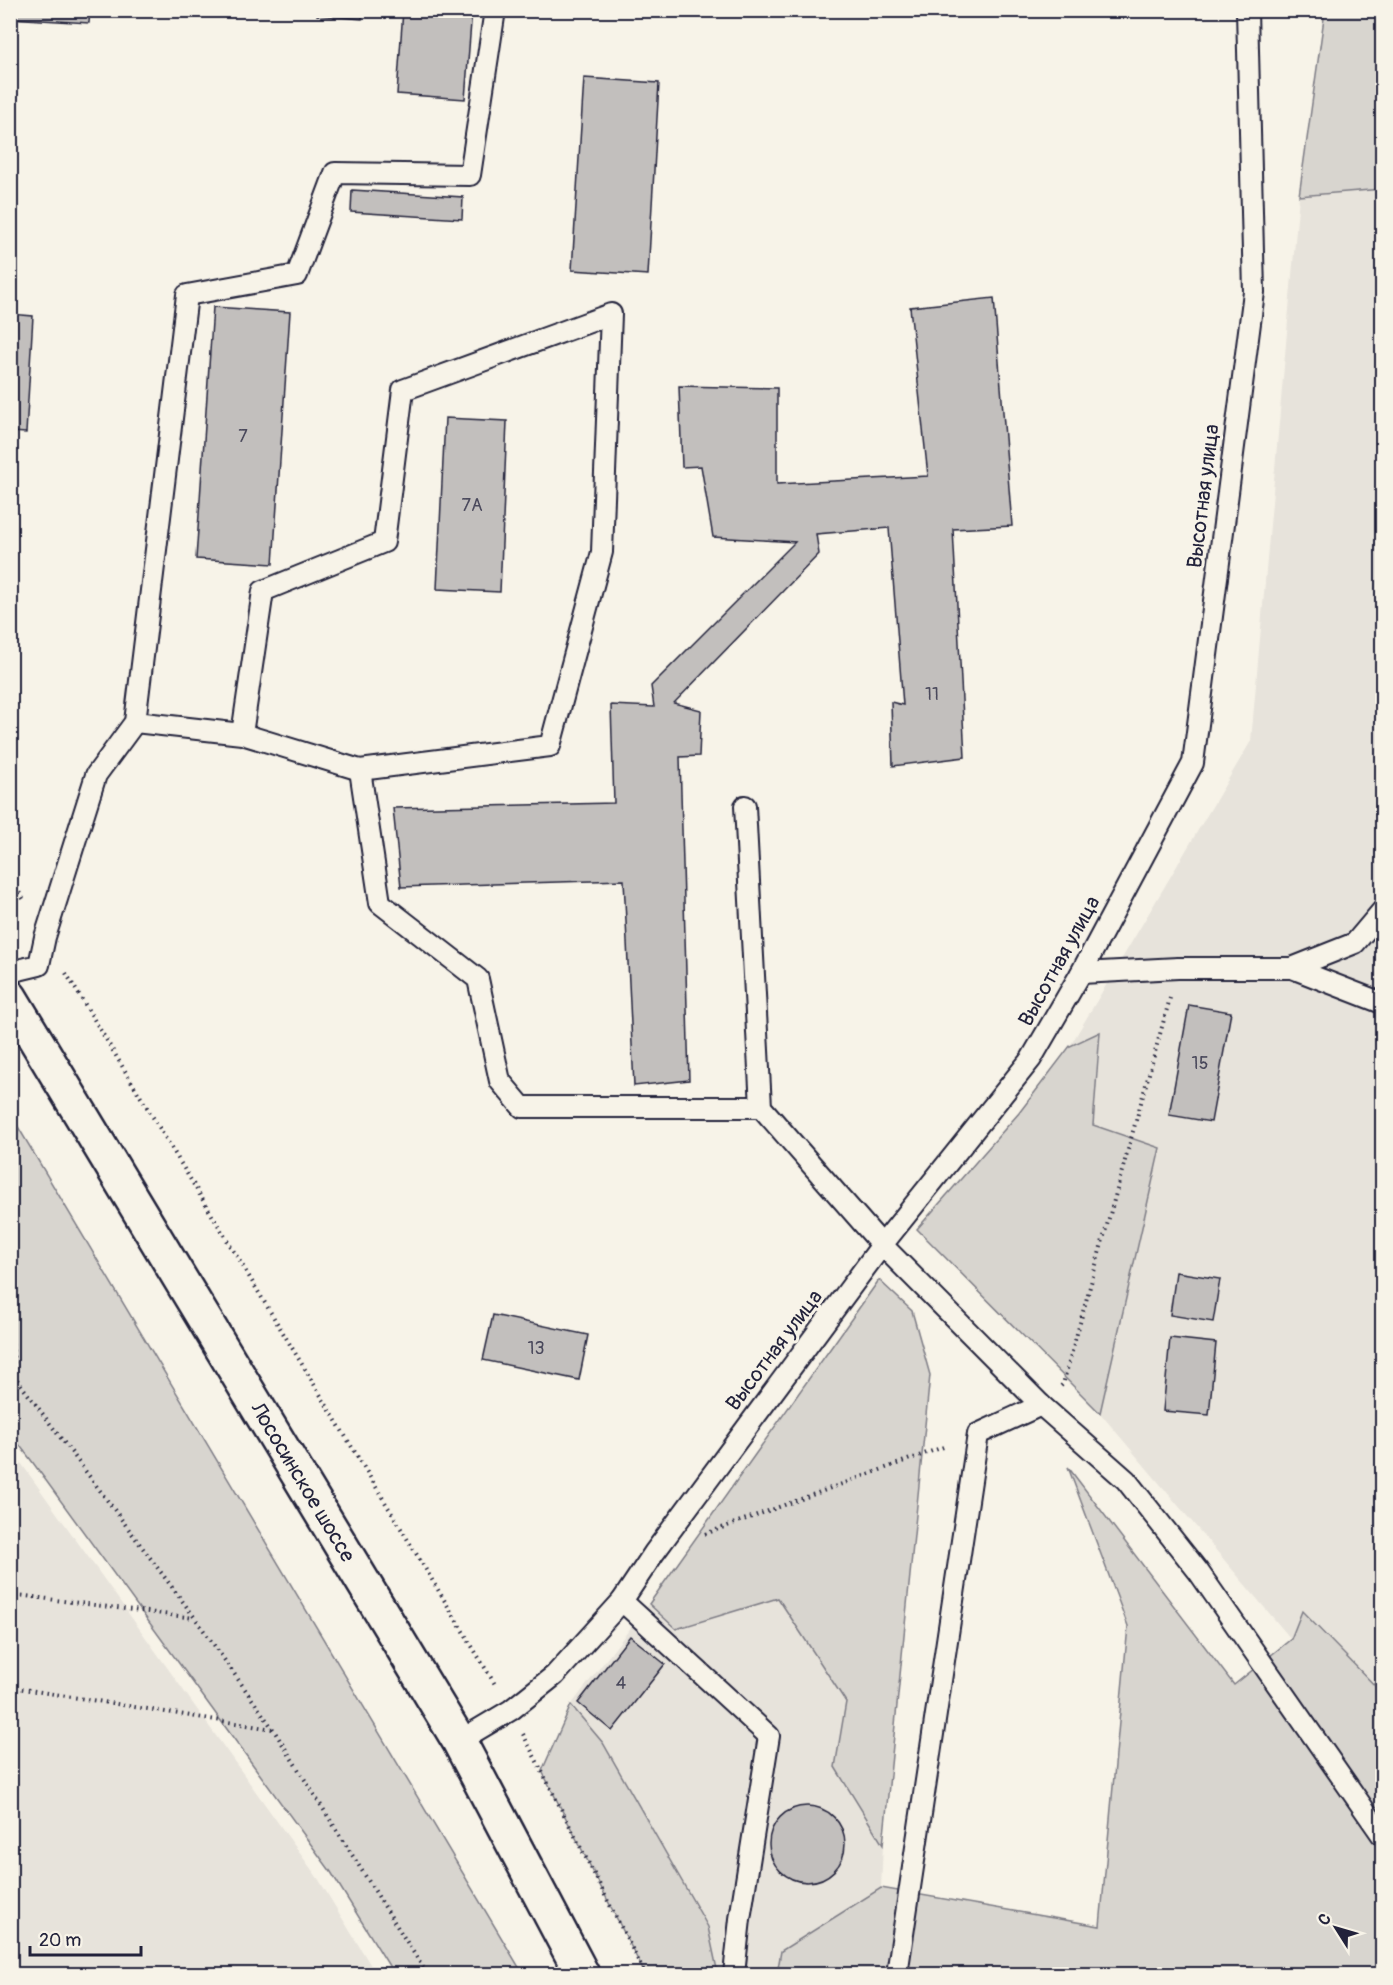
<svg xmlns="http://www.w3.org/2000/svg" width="1393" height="1985" font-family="Pangolin,sans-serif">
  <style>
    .built { fill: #e7e3db }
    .green { fill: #d8d5cf; stroke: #7d7c85; stroke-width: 1.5 }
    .building { fill: #c2bfbd; stroke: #22223b; stroke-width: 1.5 }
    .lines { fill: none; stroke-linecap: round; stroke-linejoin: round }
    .lane-casing { stroke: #22223b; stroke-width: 24 }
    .secondary-casing { stroke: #22223b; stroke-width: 38 }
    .path { stroke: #22223b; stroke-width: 4; stroke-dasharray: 1.5 4.5; stroke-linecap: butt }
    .lane { stroke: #f7f3e8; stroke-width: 20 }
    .secondary { stroke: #f7f3e8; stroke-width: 33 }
    .labels { text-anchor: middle; stroke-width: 6; stroke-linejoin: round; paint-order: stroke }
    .number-label { font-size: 18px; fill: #4a495c }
    .street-label { font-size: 21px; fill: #22223b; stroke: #f7f3e8 }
  </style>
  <rect width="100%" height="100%" fill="#f7f3e8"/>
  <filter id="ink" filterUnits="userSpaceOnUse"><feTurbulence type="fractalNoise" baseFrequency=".0167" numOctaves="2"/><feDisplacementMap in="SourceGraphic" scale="12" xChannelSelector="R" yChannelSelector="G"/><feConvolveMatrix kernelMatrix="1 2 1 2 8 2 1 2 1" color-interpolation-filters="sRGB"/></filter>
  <g filter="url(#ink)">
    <g class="built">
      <polygon points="1382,189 1382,1693 1303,1611 1291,1639 1100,1413 1159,1148 1093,1125 1100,1033 1070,1046 1251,741 1299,196"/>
      <polygon points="11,1449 319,1880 376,1974 11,1974"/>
      <polygon points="778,1598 846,1702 835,1767 883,1845 881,1888 781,1951 777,1974 718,1974 708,1927 603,1743 571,1705 649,1604 677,1629"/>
    </g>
    <g class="green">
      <polygon points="1325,11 1382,11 1382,189 1299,196"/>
      <polygon points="1100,1032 1093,1125 1160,1148 1100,1413 917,1229 1019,1113 1070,1046"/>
      <polygon points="10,1115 11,1115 523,1974 394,1974 331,1872 31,1460 11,1434"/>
      <polygon points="879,1280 912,1311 930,1375 883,1845 835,1767 846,1702 778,1598 676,1629 649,1604"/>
      <polygon points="1068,1467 1234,1685 1291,1639 1302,1611 1382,1693 1382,1974 777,1974 781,1951 881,1888 1100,1926 1128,1626"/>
      <polygon points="571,1705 603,1743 708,1927 718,1974 645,1974 542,1771"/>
    </g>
    <g class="building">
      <polygon points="10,10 90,10 89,23 10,18"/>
      <polygon points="317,10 363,10 362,19 317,15"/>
      <polygon points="403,10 472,10 465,99 397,94"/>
      <polygon points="584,78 659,83 648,275 572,270"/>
      <polygon points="352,190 463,197 462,219 351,212"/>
      <polygon points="994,298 1012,526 953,529 965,757 893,766 891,702 903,705 889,528 816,534 819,554 674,703 701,710 699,756 680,757 689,1080 634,1086 624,880 401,887 393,808 614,803 611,705 654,707 651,686 795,542 713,537 701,466 682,467 679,386 777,388 777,484 928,476 910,307"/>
      <polygon points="213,307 290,312 273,564 196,559"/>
      <polygon points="10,314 33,316 26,433 12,432 10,460"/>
      <polygon points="445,418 507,421 500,592 437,589"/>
      <polygon points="1189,1005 1231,1012 1211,1122 1169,1115"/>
      <polygon points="1176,1272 1220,1279 1213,1322 1170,1315"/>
      <polygon points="493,1315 588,1335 579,1380 483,1360"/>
      <polygon points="1170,1338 1216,1343 1209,1415 1163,1411"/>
      <polygon points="630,1636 665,1664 612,1731 578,1703"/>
      <circle cx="807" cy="1844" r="38"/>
    </g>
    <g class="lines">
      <g class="lane-casing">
        <g id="lane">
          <polyline points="135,722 242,734 360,770 550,746 602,552 611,314 403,390 384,542 263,591 242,734"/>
          <polyline points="360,770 380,903 478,979 500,1081 522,1107 761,1107"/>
          <polyline points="745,806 761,1107 882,1245 1041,1405 1126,1480 1198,1571 1382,1835"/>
          <polyline points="1292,968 1382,1003"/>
          <polyline points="10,972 39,965 45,937 96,775 135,722 187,295 297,275 335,173 470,175 495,10"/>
          <polyline points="1081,973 1178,968 1292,968 1355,943 1382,911"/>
          <polyline points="622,1601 769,1736 740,1919 734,1974"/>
          <polyline points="459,1741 511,1710 555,1675 622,1601 654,1553 882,1245 1031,1059 1081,973 1193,763 1254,292 1247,10"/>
          <polyline points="897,1974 978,1434 1041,1405"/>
        </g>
      </g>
      <g class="secondary-casing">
        <polyline id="secondary" points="10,997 459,1741 582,1974"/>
      </g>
      <g class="path">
        <polyline points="10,877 25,902"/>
        <polyline points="66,973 496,1686"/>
        <polyline points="10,1320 15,1376"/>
        <polyline points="10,1370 195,1618 273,1729 427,1974"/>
        <polyline points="1061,1386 1063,1384 1170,998"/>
        <polyline points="705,1534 946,1446"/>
        <polyline points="10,1594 194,1618"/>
        <polyline points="10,1687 272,1729"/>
        <polyline points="523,1734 645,1974"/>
      </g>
      <use href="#lane" class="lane"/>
      <use href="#secondary" class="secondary"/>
    </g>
  </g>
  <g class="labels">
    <g class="number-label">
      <text x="243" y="442">7</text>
      <text x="472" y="511">7А</text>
      <text x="932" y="700">11</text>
      <text x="1200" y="1069">15</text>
      <text x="536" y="1354">13</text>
      <text x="621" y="1689">4</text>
    </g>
    <g class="street-label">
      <text transform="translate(1203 496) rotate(-83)" y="7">Высотная улица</text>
      <text transform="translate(1059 961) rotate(-61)" y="7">Высотная улица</text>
      <text transform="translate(774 1350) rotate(-53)" y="7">Высотная улица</text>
      <text transform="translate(303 1482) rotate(59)" y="7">Лососинское шоссе</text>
    </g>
  </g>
  <rect width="1393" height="1985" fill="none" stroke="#f7f3e8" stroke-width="36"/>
  <rect x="18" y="18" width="1357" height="1949" fill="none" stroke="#22223b" stroke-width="2" filter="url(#ink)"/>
  <g transform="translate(1336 1928) rotate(307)" stroke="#f7f3e8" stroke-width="4.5" paint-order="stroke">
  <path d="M0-4.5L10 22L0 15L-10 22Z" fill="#22223b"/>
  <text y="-9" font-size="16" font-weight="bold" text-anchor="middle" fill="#22223b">С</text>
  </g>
  <path d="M30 1946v9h111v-9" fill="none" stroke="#22223b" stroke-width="3"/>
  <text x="39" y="1946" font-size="18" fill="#22223b" stroke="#f7f3e8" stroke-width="4.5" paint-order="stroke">20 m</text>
</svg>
